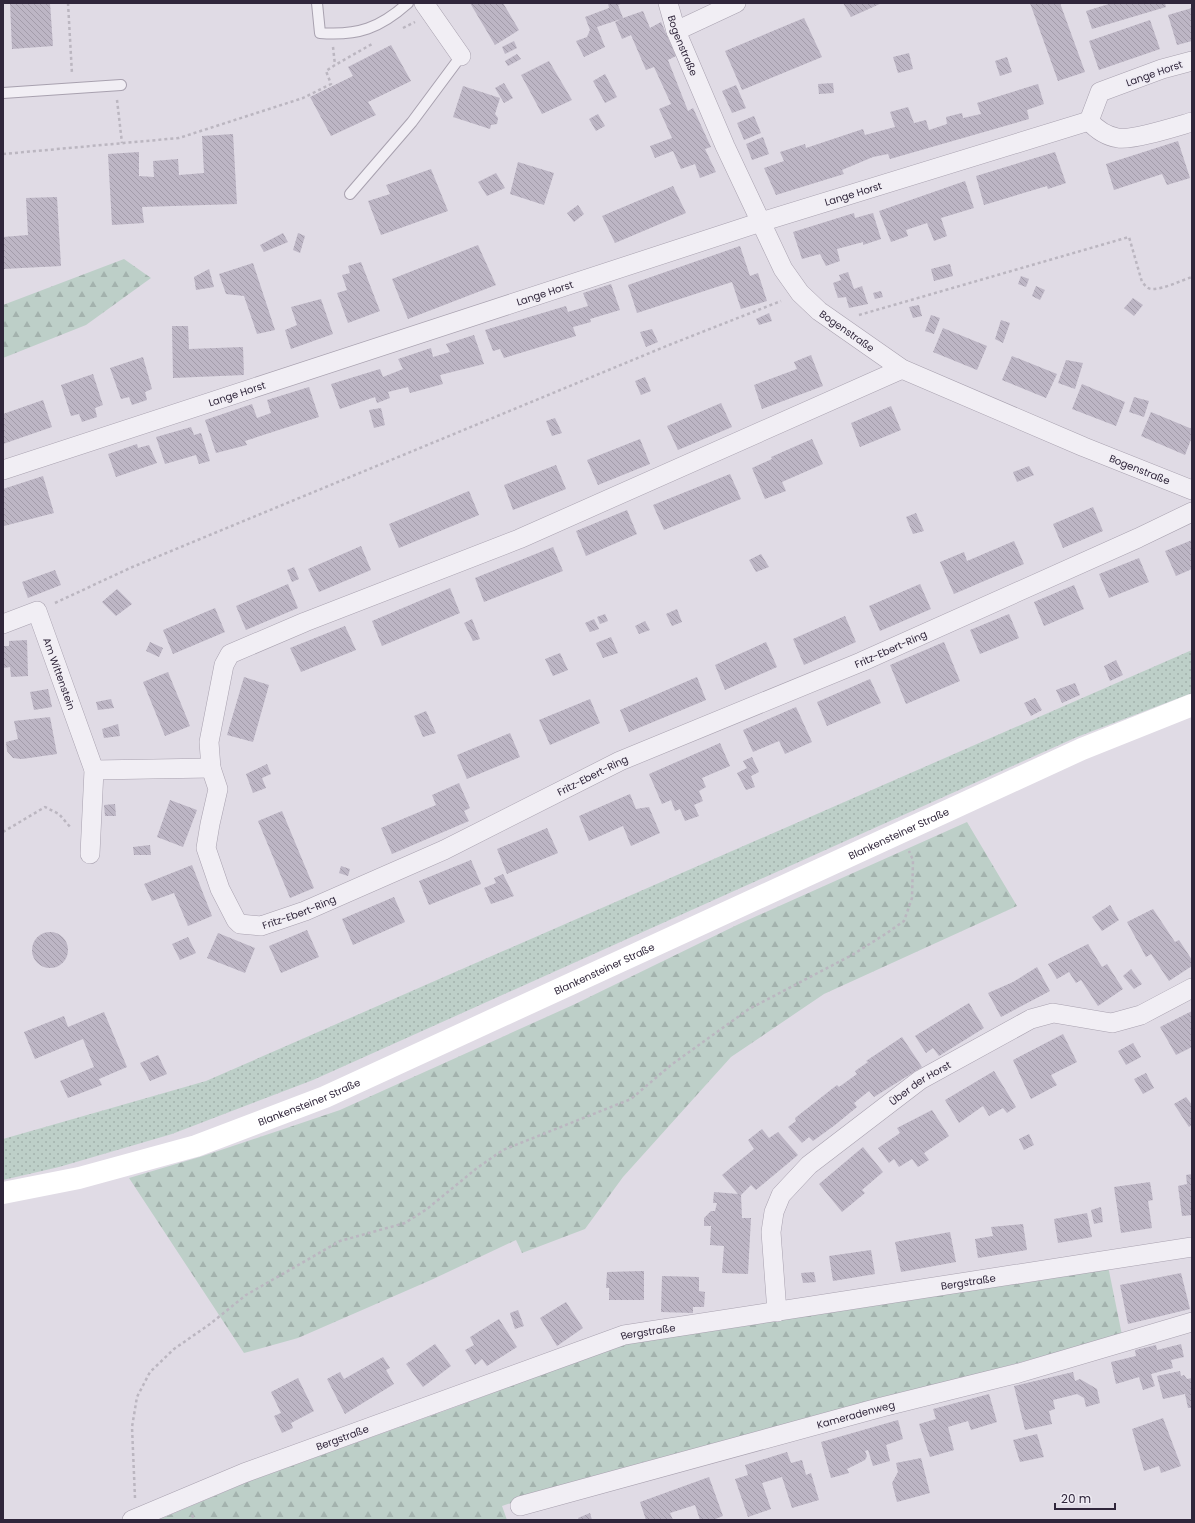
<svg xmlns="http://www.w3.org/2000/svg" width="1195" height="1523" font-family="Poppins,sans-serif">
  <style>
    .grass { fill: url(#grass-dots) }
    .forest { fill: url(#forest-firs) }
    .building { fill: url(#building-back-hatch) }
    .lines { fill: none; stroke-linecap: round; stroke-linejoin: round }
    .service-casing { stroke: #a8a1af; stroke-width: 12 }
    .minor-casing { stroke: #a8a1af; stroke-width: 20 }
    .path { stroke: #bbb6c0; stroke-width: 2.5; stroke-dasharray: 3 3; stroke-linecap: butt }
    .service { stroke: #f1eef4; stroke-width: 10 }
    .minor { stroke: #f1eef4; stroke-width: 19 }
    .secondary { stroke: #fff; stroke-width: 22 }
    .labels { text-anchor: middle; stroke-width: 3.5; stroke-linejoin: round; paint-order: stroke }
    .street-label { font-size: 10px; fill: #30263b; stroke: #eeebf3 }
  </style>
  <defs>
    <pattern id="grass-dots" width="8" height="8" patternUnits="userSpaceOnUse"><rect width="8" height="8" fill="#bdcfc8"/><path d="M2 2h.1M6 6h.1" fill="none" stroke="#a3b2ad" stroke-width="1.8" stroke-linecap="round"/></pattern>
    <pattern id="forest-firs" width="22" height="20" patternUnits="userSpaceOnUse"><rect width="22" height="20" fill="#bdcfc8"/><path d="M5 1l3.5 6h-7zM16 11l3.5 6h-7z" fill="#a3b2ad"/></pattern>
    <pattern id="building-back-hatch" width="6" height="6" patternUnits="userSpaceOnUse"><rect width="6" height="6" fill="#bdb6c5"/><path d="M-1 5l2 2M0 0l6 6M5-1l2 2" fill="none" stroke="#a39caa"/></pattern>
  </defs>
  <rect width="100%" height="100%" fill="#e0dbe5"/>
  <polygon class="grass" points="1192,650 1192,693 1077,737 313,1080 172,1134 59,1167 3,1180 3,1139 206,1081"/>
  <g class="forest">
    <polygon points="124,259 151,278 86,325 3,358 3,305"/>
    <polygon points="967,822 1017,906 824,994 731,1057 623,1177 585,1229 522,1253 516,1240 431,1280 298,1338 244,1353 129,1178 203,1156 340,1110 573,1005 739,924"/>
    <polygon points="1108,1266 1122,1335 562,1486 502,1506 507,1520 158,1520 250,1481 458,1406 631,1340"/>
  </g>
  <g class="building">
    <polygon points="10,3 50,3 53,46 12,49"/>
    <polygon points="470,3 503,3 519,30 495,45"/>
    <polygon points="608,3 623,3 618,5 623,18 643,11 650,28 661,22 676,56 668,60 688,111 693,108 711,147 705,149 716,172 700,178 695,164 681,169 673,151 655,158 650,146 672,138 659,109 671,104 654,67 646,70 631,35 622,39 615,22 621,19 597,27 605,47 584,57 576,41 587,37 590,30 585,17 609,8"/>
    <polygon points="843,3 882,3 851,17"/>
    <polygon points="1030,3 1060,3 1085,72 1058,81"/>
    <polygon points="1112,3 1165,3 1166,7 1092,29 1086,11"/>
    <polygon points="1192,8 1192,41 1177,45 1168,15"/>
    <polygon points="804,18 822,57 742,90 725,51"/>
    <polygon points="1150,20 1160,49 1099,70 1089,41"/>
    <polygon points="514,41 517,48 505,54 502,47"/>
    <polygon points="391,45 411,81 368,102 376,115 331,136 310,97 353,76 348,67"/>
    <polygon points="909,53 913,69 898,73 893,57"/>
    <polygon points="517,54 521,59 508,66 505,61"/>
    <polygon points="1007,57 1012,72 1000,76 995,61"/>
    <polygon points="549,61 572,100 542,114 521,75"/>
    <polygon points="605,74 617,97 605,103 593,81"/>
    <polygon points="504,83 513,98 504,103 495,88"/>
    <polygon points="833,83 834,93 819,94 818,84"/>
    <polygon points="1038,84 1044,104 1027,110 1029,119 890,159 888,154 873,157 842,170 844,174 776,195 764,168 784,161 780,152 805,144 806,148 863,129 865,135 895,127 890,112 908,107 914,123 926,120 929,130 947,124 946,117 962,113 963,118 981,114 977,103"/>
    <polygon points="736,85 746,108 732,113 722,91"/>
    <polygon points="463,86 500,98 495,114 498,118 497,124 491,125 490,129 453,117"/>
    <polygon points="598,114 605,126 596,131 589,119"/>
    <polygon points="754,116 761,133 744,140 737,123"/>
    <polygon points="233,134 237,204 142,207 144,223 112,225 108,154 139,152 139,176 154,177 153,161 178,159 179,175 204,173 202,136"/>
    <polygon points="763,137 769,154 752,160 746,144"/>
    <polygon points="1178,141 1190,178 1167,185 1162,174 1114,190 1106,164"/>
    <polygon points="1055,152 1066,183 1048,189 1047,186 984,205 976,176"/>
    <polygon points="518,162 554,173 544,205 510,194"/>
    <polygon points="431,169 448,211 381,235 368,201 390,194 386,185"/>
    <polygon points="496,173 505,188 487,196 478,182"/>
    <polygon points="965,181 974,208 941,218 947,236 934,241 927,223 906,230 908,236 891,242 879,211"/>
    <polygon points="673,186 686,213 615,243 602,216"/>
    <polygon points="57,197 61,266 3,269 3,237 28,235 26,198"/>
    <polygon points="578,205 584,214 574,222 567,213"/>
    <polygon points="854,213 855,218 873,213 881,239 863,245 863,242 837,249 840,261 826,266 820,254 802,259 793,232"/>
    <polygon points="283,233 288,242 264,252 260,245"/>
    <polygon points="298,233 305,236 300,253 293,250"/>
    <polygon points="478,245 496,285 408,319 392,279"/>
    <polygon points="740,246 750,276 758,273 767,301 741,309 732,282 637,313 628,285"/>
    <polygon points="361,262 380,311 348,323 337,293 347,290 342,275 350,273 348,266"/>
    <polygon points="253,263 275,330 257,334 244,296 226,294 219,274"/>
    <polygon points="950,264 953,276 934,281 931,269"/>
    <polygon points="209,269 214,287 196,290 194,277"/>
    <polygon points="848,272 854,289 862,286 868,304 849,308 846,297 838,298 833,283 841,280 839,275"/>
    <polygon points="1021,276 1029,279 1026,287 1018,284"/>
    <polygon points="611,284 620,310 590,319 591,322 573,327 576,336 504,358 500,349 493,351 485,330 566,306 568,312 588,306 583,293"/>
    <polygon points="1036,286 1045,290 1040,300 1032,296"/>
    <polygon points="881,291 883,297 875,299 873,293"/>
    <polygon points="1133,298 1143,305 1134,316 1124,308"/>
    <polygon points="321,299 333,334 291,349 285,330 297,325 291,307"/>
    <polygon points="919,305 922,316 913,318 909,307"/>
    <polygon points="769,313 772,321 759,325 756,319"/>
    <polygon points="931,315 940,318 934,334 925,331"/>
    <polygon points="1001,320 1010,323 1003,343 995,339"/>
    <polygon points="172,326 188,326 189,349 243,347 244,375 173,378"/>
    <polygon points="943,328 987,346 977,370 933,352"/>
    <polygon points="652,329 658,342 646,347 640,332"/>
    <polygon points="474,335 484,364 440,375 443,384 410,393 408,387 388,392 390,398 377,403 375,397 340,409 331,384 380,369 383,377 403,369 398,359 431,348 433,357 450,352 446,344"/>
    <polygon points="811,355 823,386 762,409 754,385 797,369 794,362"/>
    <polygon points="1012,356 1057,374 1046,398 1002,380"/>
    <polygon points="143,357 152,389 145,392 147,400 132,405 129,397 121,399 110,368"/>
    <polygon points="1066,360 1083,363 1075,389 1058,383"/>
    <polygon points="93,374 103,405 95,408 97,417 82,422 79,414 71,416 61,385"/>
    <polygon points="645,377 651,391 641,395 635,381"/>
    <polygon points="1082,384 1125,402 1116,426 1072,409"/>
    <polygon points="309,387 319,417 245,441 247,445 216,453 205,420 252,404 257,418 271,413 267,400"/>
    <polygon points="1134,397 1149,401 1144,417 1129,412"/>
    <polygon points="43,400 52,427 3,444 3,414"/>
    <polygon points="721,403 732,427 678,450 667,426"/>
    <polygon points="891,406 901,430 860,447 851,423"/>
    <polygon points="381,408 385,425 374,428 369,410"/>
    <polygon points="1151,412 1192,429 1192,437 1185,455 1141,436"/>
    <polygon points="555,418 562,433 552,436 546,421"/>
    <polygon points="191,427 194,435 201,433 210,461 199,464 196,455 165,464 156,437"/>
    <polygon points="640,439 650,464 598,485 587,460"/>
    <polygon points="812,439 823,464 782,482 786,491 765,499 752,468 772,459 771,457"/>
    <polygon points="137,444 138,448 149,445 157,463 116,477 108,454"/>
    <polygon points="556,465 566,489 513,510 504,485"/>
    <polygon points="1029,466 1034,475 1017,482 1013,472"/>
    <polygon points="730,474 741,499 664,530 653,505"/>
    <polygon points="43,476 54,513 4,526 3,489"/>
    <polygon points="469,491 479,515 399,548 389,524"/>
    <polygon points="1093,507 1103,531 1063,548 1053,524"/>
    <polygon points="627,510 637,534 586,556 576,531"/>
    <polygon points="916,513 924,531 913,534 906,517"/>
    <polygon points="1192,540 1192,569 1176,576 1165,551"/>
    <polygon points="1014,541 1024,564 954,594 940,562 964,552 967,561"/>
    <polygon points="361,546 371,570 319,592 308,569"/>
    <polygon points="553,547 563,571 484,602 475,578"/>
    <polygon points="761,554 769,567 756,572 749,560"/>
    <polygon points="1139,558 1149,582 1109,598 1099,574"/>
    <polygon points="294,567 299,579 292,582 287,570"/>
    <polygon points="55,570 61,585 28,598 22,582"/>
    <polygon points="288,584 298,608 246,630 236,606"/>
    <polygon points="920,584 931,609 880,631 869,606"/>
    <polygon points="1074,585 1084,609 1044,626 1034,602"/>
    <polygon points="450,588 460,613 382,646 372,621"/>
    <polygon points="117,589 132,604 116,616 102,602"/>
    <polygon points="215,608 225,632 173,654 163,630"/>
    <polygon points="677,609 682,622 672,626 666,614"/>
    <polygon points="605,614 608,621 600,624 597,617"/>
    <polygon points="1009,614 1019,638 980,654 970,630"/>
    <polygon points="845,616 856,642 804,665 793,639"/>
    <polygon points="472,619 480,639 473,641 464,623"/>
    <polygon points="594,619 599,629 590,632 585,623"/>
    <polygon points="645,621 650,630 639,634 635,626"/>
    <polygon points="345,626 356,650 301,672 290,648"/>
    <polygon points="611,637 618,653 603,658 596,643"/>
    <polygon points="27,640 28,676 11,677 10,667 3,668 3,646 9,646 9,641"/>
    <polygon points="150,642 163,648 159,657 146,651"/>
    <polygon points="766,642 777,667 725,690 715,665"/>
    <polygon points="944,642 960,681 906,704 890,665"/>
    <polygon points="560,653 568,670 553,676 545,659"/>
    <polygon points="1116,660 1123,675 1110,681 1104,666"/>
    <polygon points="168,672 190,726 165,736 143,682"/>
    <polygon points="244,677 269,685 253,742 227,735"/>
    <polygon points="697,677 706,700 629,732 620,710"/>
    <polygon points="870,679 881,703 827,726 817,702"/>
    <polygon points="1075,683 1080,695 1062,703 1056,690"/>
    <polygon points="48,689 52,707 34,710 30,692"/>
    <polygon points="1035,698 1042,710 1031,716 1024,703"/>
    <polygon points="111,699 114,708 98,710 96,702"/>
    <polygon points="590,699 600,723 550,745 539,720"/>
    <polygon points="796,707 812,742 785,754 779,741 753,752 743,730"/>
    <polygon points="426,711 436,733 423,737 414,716"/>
    <polygon points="50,717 57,754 22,759 13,758 7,751 6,742 18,739 14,721"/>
    <polygon points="118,724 120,736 104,738 102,729"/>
    <polygon points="510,733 520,757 467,779 457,755"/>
    <polygon points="720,743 730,766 702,778 706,787 699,791 703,801 694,805 699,816 685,821 680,809 675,811 671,800 662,804 649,774"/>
    <polygon points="752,757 759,772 751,776 755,787 746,790 737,773 747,768 743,761"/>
    <polygon points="267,764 271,774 262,778 266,788 253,793 246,774"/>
    <polygon points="459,783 470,808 464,811 469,821 392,854 381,828 436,805 432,795"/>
    <polygon points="630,794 636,809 649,807 660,833 631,846 623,826 589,841 579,816"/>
    <polygon points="170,800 197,810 183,847 157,837"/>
    <polygon points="115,804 116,816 105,816 104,805"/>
    <polygon points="282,811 314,888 290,898 258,821"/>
    <polygon points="547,828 558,853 507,874 497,849"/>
    <polygon points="150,845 151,855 134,855 133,847"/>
    <polygon points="471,860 481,884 429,905 419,881"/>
    <polygon points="192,865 212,916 188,926 174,893 152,901 144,884"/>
    <polygon points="341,866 350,869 348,876 339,873"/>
    <polygon points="503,874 514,896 491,904 484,888 496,883 494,878"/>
    <polygon points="394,897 405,922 353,945 342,919"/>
    <polygon points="1110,905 1119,920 1102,931 1092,917"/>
    <polygon points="1153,909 1175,942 1179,940 1192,960 1192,966 1169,981 1151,954 1146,957 1127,922"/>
    <polygon points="307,930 319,957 281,973 269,946"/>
    <circle cx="50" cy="950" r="18"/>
    <polygon points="218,933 255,948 245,973 207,958"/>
    <polygon points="188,937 196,953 180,960 172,944"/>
    <polygon points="1088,944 1102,967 1107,964 1123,989 1098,1006 1081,980 1076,983 1069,972 1057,979 1048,964"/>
    <polygon points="1037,967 1050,991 1001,1017 988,993 1013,982"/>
    <polygon points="1131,969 1142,984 1134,989 1123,976"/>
    <polygon points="969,1003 984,1028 939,1056 933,1048 926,1053 915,1036"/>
    <polygon points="1192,1011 1192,1047 1176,1055 1160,1027"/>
    <polygon points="104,1012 127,1067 99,1079 102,1085 68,1098 60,1081 94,1067 83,1039 35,1059 24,1032 64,1016 68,1027"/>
    <polygon points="1063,1034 1077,1062 1051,1075 1057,1085 1031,1099 1013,1060"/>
    <polygon points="902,1037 922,1067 874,1097 869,1091 854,1103 857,1107 835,1125 813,1141 809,1137 802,1143 788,1127 796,1121 795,1118 837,1085 839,1087 857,1074 855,1071 868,1062 866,1061"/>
    <polygon points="1133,1043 1141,1057 1126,1065 1118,1051"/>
    <polygon points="158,1055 167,1074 150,1081 140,1063"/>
    <polygon points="994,1071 1016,1107 1007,1113 1003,1108 989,1116 983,1106 959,1123 945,1100"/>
    <polygon points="1146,1073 1154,1088 1143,1094 1134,1079"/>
    <polygon points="1186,1097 1192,1105 1192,1125 1189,1127 1174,1104"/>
    <polygon points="932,1110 949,1136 924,1153 929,1160 918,1167 912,1159 899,1167 894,1159 889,1163 878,1148 900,1133 897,1128"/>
    <polygon points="762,1129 769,1138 778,1132 798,1155 756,1190 751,1185 741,1195 742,1218 751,1218 748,1274 722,1273 724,1246 710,1245 711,1226 704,1226 704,1218 711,1211 715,1211 717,1203 713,1203 714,1192 738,1194 722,1175 754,1149 748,1140"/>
    <polygon points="1029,1134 1034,1145 1024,1150 1019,1139"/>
    <polygon points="863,1147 883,1172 862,1190 865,1193 842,1212 819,1184"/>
    <polygon points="1192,1174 1192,1215 1182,1216 1178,1186 1187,1184 1186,1175"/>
    <polygon points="1150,1182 1153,1200 1148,1201 1152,1228 1121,1233 1114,1187"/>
    <polygon points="1101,1207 1103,1222 1094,1224 1091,1210"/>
    <polygon points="1087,1213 1092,1237 1058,1243 1054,1219"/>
    <polygon points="1023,1224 1027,1250 978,1258 975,1239 993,1236 991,1227"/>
    <polygon points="950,1232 956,1262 901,1272 895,1242"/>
    <polygon points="871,1250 875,1274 833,1281 829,1256"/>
    <polygon points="644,1271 644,1300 609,1300 609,1288 606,1288 607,1272"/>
    <polygon points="814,1272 816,1282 803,1283 801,1273"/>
    <polygon points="1181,1273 1190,1309 1128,1324 1120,1285"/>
    <polygon points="662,1276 699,1277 699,1291 705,1292 704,1307 693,1307 693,1313 661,1312"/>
    <polygon points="566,1302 583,1328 557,1346 540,1318"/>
    <polygon points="518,1310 524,1326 515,1329 510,1313"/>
    <polygon points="499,1319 517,1347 487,1366 482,1359 475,1365 465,1350 474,1345 470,1337"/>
    <polygon points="435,1344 451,1366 423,1387 406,1364"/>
    <polygon points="1181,1344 1184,1357 1171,1360 1173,1368 1151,1374 1155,1386 1143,1390 1139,1377 1116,1384 1111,1362 1136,1356 1135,1350 1156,1345 1157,1350"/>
    <polygon points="383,1357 390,1368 386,1370 394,1384 345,1414 327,1379 340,1372 344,1379"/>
    <polygon points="1180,1371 1181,1376 1184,1375 1187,1379 1192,1378 1192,1408 1188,1408 1185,1394 1163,1399 1157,1376"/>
    <polygon points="1073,1372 1075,1381 1080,1379 1097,1389 1100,1403 1086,1407 1084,1398 1077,1394 1053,1400 1055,1409 1049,1411 1052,1424 1025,1430 1014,1386"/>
    <polygon points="298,1378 314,1411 291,1423 293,1428 282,1433 274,1416 281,1413 271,1392"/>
    <polygon points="989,1394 997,1422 971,1430 968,1421 948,1427 954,1450 930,1457 919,1424 936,1419 933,1409"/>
    <polygon points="1163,1418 1181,1466 1161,1473 1159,1466 1144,1471 1132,1429"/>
    <polygon points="898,1420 903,1439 886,1445 890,1461 873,1466 868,1450 865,1451 867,1456 865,1460 847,1469 849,1473 831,1478 821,1442"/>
    <polygon points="1037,1434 1044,1457 1020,1462 1013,1440"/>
    <polygon points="787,1452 791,1463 802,1460 806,1475 811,1473 819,1500 792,1508 782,1477 762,1483 771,1509 748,1517 735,1479 748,1475 745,1465"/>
    <polygon points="921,1458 930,1493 897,1502 892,1483 898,1472 896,1463"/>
    <polygon points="709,1477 723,1516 713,1520 700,1520 695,1505 670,1513 673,1520 646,1520 640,1502"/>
    <polygon points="590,1513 592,1520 579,1520 578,1518"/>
  </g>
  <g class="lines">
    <g class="service-casing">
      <g id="service">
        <path d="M 317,3 L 320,33 C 358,36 380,28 408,3"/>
        <polyline points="3,93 121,85"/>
        <polyline points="350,194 412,122 461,56"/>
      </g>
    </g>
    <g class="minor-casing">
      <g id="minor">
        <polyline points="424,3 461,56"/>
        <path id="s1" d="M 668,3 L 676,31 L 725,146 L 783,269 L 800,293 L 819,311 L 902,369 L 1084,447 L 1192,490"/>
        <polyline points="676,31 736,3"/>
        <path d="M 1192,61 L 1162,69 L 1100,92 L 1089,121 C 1097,130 1106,136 1118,138 C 1131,141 1178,126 1192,122"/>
        <path id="s2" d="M 902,369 L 519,539 L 305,622 L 230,654 L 224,665 L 209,742 L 211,768 L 218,789 L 210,824 L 206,848 L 220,889 L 236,920 L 240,924 L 261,926 L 305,911 L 444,850 L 620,761 L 861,662 L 1138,538 L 1192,512"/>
        <path id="s3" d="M 3,470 L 761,222 L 1089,121"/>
        <path id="s4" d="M 3,624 L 37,611 L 94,770 L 90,854"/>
        <polyline points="94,770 211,768"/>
        <path id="s5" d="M 777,1312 L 771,1232 L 774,1212 L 781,1195 L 809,1165 L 920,1080 L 1031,1019 L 1053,1013 L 1112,1023 L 1141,1015 L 1192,988"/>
        <path id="s6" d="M 520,1506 L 882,1407 L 1019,1373 L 1192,1322"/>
        <path id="s7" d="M 132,1520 L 244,1473 L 624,1335 L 1192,1247"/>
      </g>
    </g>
    <g class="path">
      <polyline points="68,3 72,74"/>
      <polyline points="403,28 415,22"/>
      <polyline points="333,47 335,65"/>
      <polyline points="117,100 122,143"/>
      <polyline points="3,154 179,138 303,98 331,84 326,71 335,65 372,44"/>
      <path d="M 859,315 L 1129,237 L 1142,282 C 1145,285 1147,289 1152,289 C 1164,289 1180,281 1192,277"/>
      <polyline points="55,603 130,568 669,345 781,301"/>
      <polyline points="3,832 45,807 59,814 71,828"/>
      <polyline points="135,1498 132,1427 137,1397 150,1372 174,1349 210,1324 246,1295 340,1241 405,1223 427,1209 477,1168 503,1150 631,1099 671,1065 749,1009 852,955 887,933 904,921 912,898 913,860 909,851"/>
      <polyline points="192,1515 194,1520"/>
    </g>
    <use href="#service" class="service"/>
    <use href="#minor" class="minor"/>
    <path class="secondary" id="s8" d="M 3,1193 L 79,1178 L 196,1146 L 325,1097 L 1082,749 L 1192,705"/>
  </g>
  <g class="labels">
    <g class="street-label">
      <text dy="4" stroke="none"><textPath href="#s1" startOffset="45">Bogenstraße</textPath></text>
      <text transform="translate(1154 73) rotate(-19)" y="4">Lange Horst</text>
      <text dy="4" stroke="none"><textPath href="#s3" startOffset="894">Lange Horst</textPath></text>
      <text dy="4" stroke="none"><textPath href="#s3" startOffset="570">Lange Horst</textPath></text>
      <text dy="4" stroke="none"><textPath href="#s1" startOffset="380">Bogenstraße</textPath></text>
      <text dy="4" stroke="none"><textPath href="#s3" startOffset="246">Lange Horst</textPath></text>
      <text dy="4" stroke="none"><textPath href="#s1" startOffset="705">Bogenstraße</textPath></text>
      <text dy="4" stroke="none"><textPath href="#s2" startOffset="1723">Fritz-Ebert-Ring</textPath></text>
      <text dy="4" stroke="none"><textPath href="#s4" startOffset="103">Am Wittenstein</textPath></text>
      <text dy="4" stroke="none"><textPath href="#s2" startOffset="1399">Fritz-Ebert-Ring</textPath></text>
      <text dy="4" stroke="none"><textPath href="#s8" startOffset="968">Blankensteiner Straße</textPath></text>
      <text dy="4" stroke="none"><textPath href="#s2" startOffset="1075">Fritz-Ebert-Ring</textPath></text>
      <text dy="4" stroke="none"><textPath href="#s8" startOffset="644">Blankensteiner Straße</textPath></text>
      <text dy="4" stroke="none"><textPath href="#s5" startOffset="298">Über der Horst</textPath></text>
      <text dy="4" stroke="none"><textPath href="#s8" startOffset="320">Blankensteiner Straße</textPath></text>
      <text dy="4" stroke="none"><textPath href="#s7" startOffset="874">Bergstraße</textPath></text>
      <text dy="4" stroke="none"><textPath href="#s7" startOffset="550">Bergstraße</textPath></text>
      <text dy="4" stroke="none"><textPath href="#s6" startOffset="348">Kameradenweg</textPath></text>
      <text dy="4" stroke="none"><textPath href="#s7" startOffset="226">Bergstraße</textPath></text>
    </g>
  </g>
  <rect width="1195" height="1523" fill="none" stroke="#30263b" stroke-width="8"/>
  <path d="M1055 1503v6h60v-6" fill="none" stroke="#30263b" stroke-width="2"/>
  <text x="1061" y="1503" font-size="12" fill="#30263b" stroke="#eeebf3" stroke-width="3" paint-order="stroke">20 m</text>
</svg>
